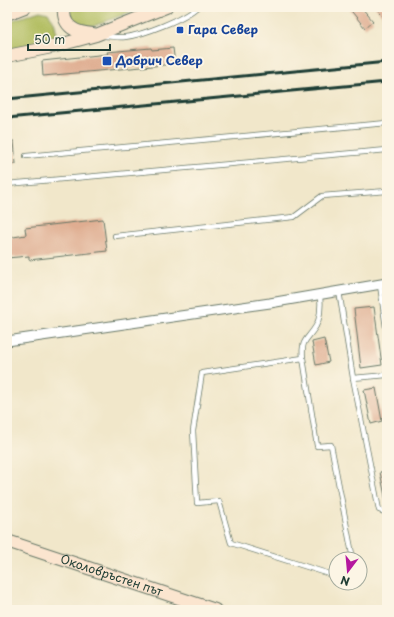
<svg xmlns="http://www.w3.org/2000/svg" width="394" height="617" font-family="'Playpen Sans',sans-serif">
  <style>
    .green { fill: #afbb5c; stroke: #677c48 }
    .building { fill: #dfad91 }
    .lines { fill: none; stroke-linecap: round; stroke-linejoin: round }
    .service-casing { stroke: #687868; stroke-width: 6 }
    .minor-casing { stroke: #687868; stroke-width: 11 }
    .secondary-casing { stroke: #687868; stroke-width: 14 }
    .service { stroke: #fff; stroke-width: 4.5 }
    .minor { stroke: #fff; stroke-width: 9 }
    .secondary { stroke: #fbe5cf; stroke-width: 12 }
    .rail { stroke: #1f3d34; stroke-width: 3 }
    .transit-dot { fill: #1a4fb4; stroke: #fcf5e5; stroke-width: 1.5 }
    .labels { text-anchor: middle; stroke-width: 4; stroke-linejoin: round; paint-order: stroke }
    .transit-label { font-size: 12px; font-weight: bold; fill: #164399; stroke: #fcf5e5; text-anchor: start }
    .street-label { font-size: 12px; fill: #1f3d34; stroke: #fcf5e5 }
  </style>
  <rect width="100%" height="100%" fill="#fcf5e5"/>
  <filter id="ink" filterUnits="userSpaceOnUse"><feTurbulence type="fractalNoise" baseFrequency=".025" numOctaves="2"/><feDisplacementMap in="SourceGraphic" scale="8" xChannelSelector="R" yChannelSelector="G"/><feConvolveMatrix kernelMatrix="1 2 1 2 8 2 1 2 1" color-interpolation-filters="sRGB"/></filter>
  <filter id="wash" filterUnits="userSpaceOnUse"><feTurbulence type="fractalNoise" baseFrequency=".012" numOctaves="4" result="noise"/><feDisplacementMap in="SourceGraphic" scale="16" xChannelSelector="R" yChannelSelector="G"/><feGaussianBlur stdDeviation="0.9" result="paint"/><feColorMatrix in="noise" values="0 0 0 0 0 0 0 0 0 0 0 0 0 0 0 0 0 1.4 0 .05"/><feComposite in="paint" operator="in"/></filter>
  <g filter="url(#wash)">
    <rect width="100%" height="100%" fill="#f1e7ca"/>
    <g class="green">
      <path d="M 71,7 L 143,7 L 94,26 C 80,29 67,24 71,7 Z"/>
      <path d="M 40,11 L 48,13 C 53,19 56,24 56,33 L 50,40 L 45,43 L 7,51 L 7,22 Z"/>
    </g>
    <g id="blocks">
      <g class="building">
        <polygon points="348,7 361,7 373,21 365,28"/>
        <polygon points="375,7 387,7 387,21"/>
        <polygon points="151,48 152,50 173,48 175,64 43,76 42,61 108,54 107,52"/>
        <polygon points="7,141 14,141 16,164 7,164"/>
        <polygon points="103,219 107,251 29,260 29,256 7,258 7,238 26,235 25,228"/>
        <polygon points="374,307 382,365 361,368 354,309"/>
        <polygon points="324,339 329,362 316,365 312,342"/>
        <polygon points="376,388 382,421 371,424 364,390"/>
        <polygon points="387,470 387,501 386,501 380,472"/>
      </g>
    </g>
  </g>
  <g filter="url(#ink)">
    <use href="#blocks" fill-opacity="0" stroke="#687868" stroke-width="1"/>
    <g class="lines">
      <g class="service-casing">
        <g id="service">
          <path d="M 104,36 C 111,36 118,38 125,37 C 143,35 184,19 197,7"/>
          <polyline points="26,156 387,123"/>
          <polyline points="7,184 387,150"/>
          <polyline points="115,236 294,217 322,196 387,191"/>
          <polyline points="380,285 387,335"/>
          <polyline points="339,291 353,378 379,510 387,513"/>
          <path d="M 303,358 C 301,339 307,341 316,326 C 321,317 321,305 320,294"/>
          <polyline points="353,378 387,375"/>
          <polyline points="336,576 231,543 219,501 197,503 193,431 202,373 303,358 317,446 331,445 353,559"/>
          <polyline points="357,583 358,583"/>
        </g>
      </g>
      <g class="minor-casing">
        <polyline id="minor" points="7,341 270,303 387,283"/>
      </g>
      <g class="secondary-casing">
        <g id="secondary">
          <path d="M 64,7 C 62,27 76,33 93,34"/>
          <polyline points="7,14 25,7"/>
          <polyline points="7,56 52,47 96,35 166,7"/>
          <path id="s1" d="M 7,541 L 215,610"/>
        </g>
      </g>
      <use href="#service" class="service"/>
      <use href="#minor" class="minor"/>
      <use href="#secondary" class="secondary"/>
      <g class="rail">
        <polyline points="7,99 387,62"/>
        <polyline points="7,118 387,82"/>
      </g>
    </g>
  </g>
  <g class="transit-dot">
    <rect x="176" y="26" width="8" height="8" rx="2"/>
    <rect x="102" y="56" width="10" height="10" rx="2"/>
  </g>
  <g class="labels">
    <g class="transit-label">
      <text x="188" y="34">Гара Север</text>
      <text x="116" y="65">Добрич Север</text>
    </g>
    <g class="street-label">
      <text dy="4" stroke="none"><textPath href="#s1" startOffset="110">Околовръстен път</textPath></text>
    </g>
  </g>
  <rect width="394" height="617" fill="none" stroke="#fcf5e5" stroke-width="24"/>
  <g transform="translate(348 571) rotate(196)"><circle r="19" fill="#fcf5e5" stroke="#a4ab9e"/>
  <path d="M0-3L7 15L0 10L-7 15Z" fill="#b5179e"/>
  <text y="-6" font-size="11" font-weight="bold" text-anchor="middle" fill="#1f3d34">N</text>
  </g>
  <path d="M28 44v6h82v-6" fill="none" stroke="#1f3d34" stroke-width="2"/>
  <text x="34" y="44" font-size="12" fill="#1f3d34" stroke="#fcf5e5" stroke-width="3" paint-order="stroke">50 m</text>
</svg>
